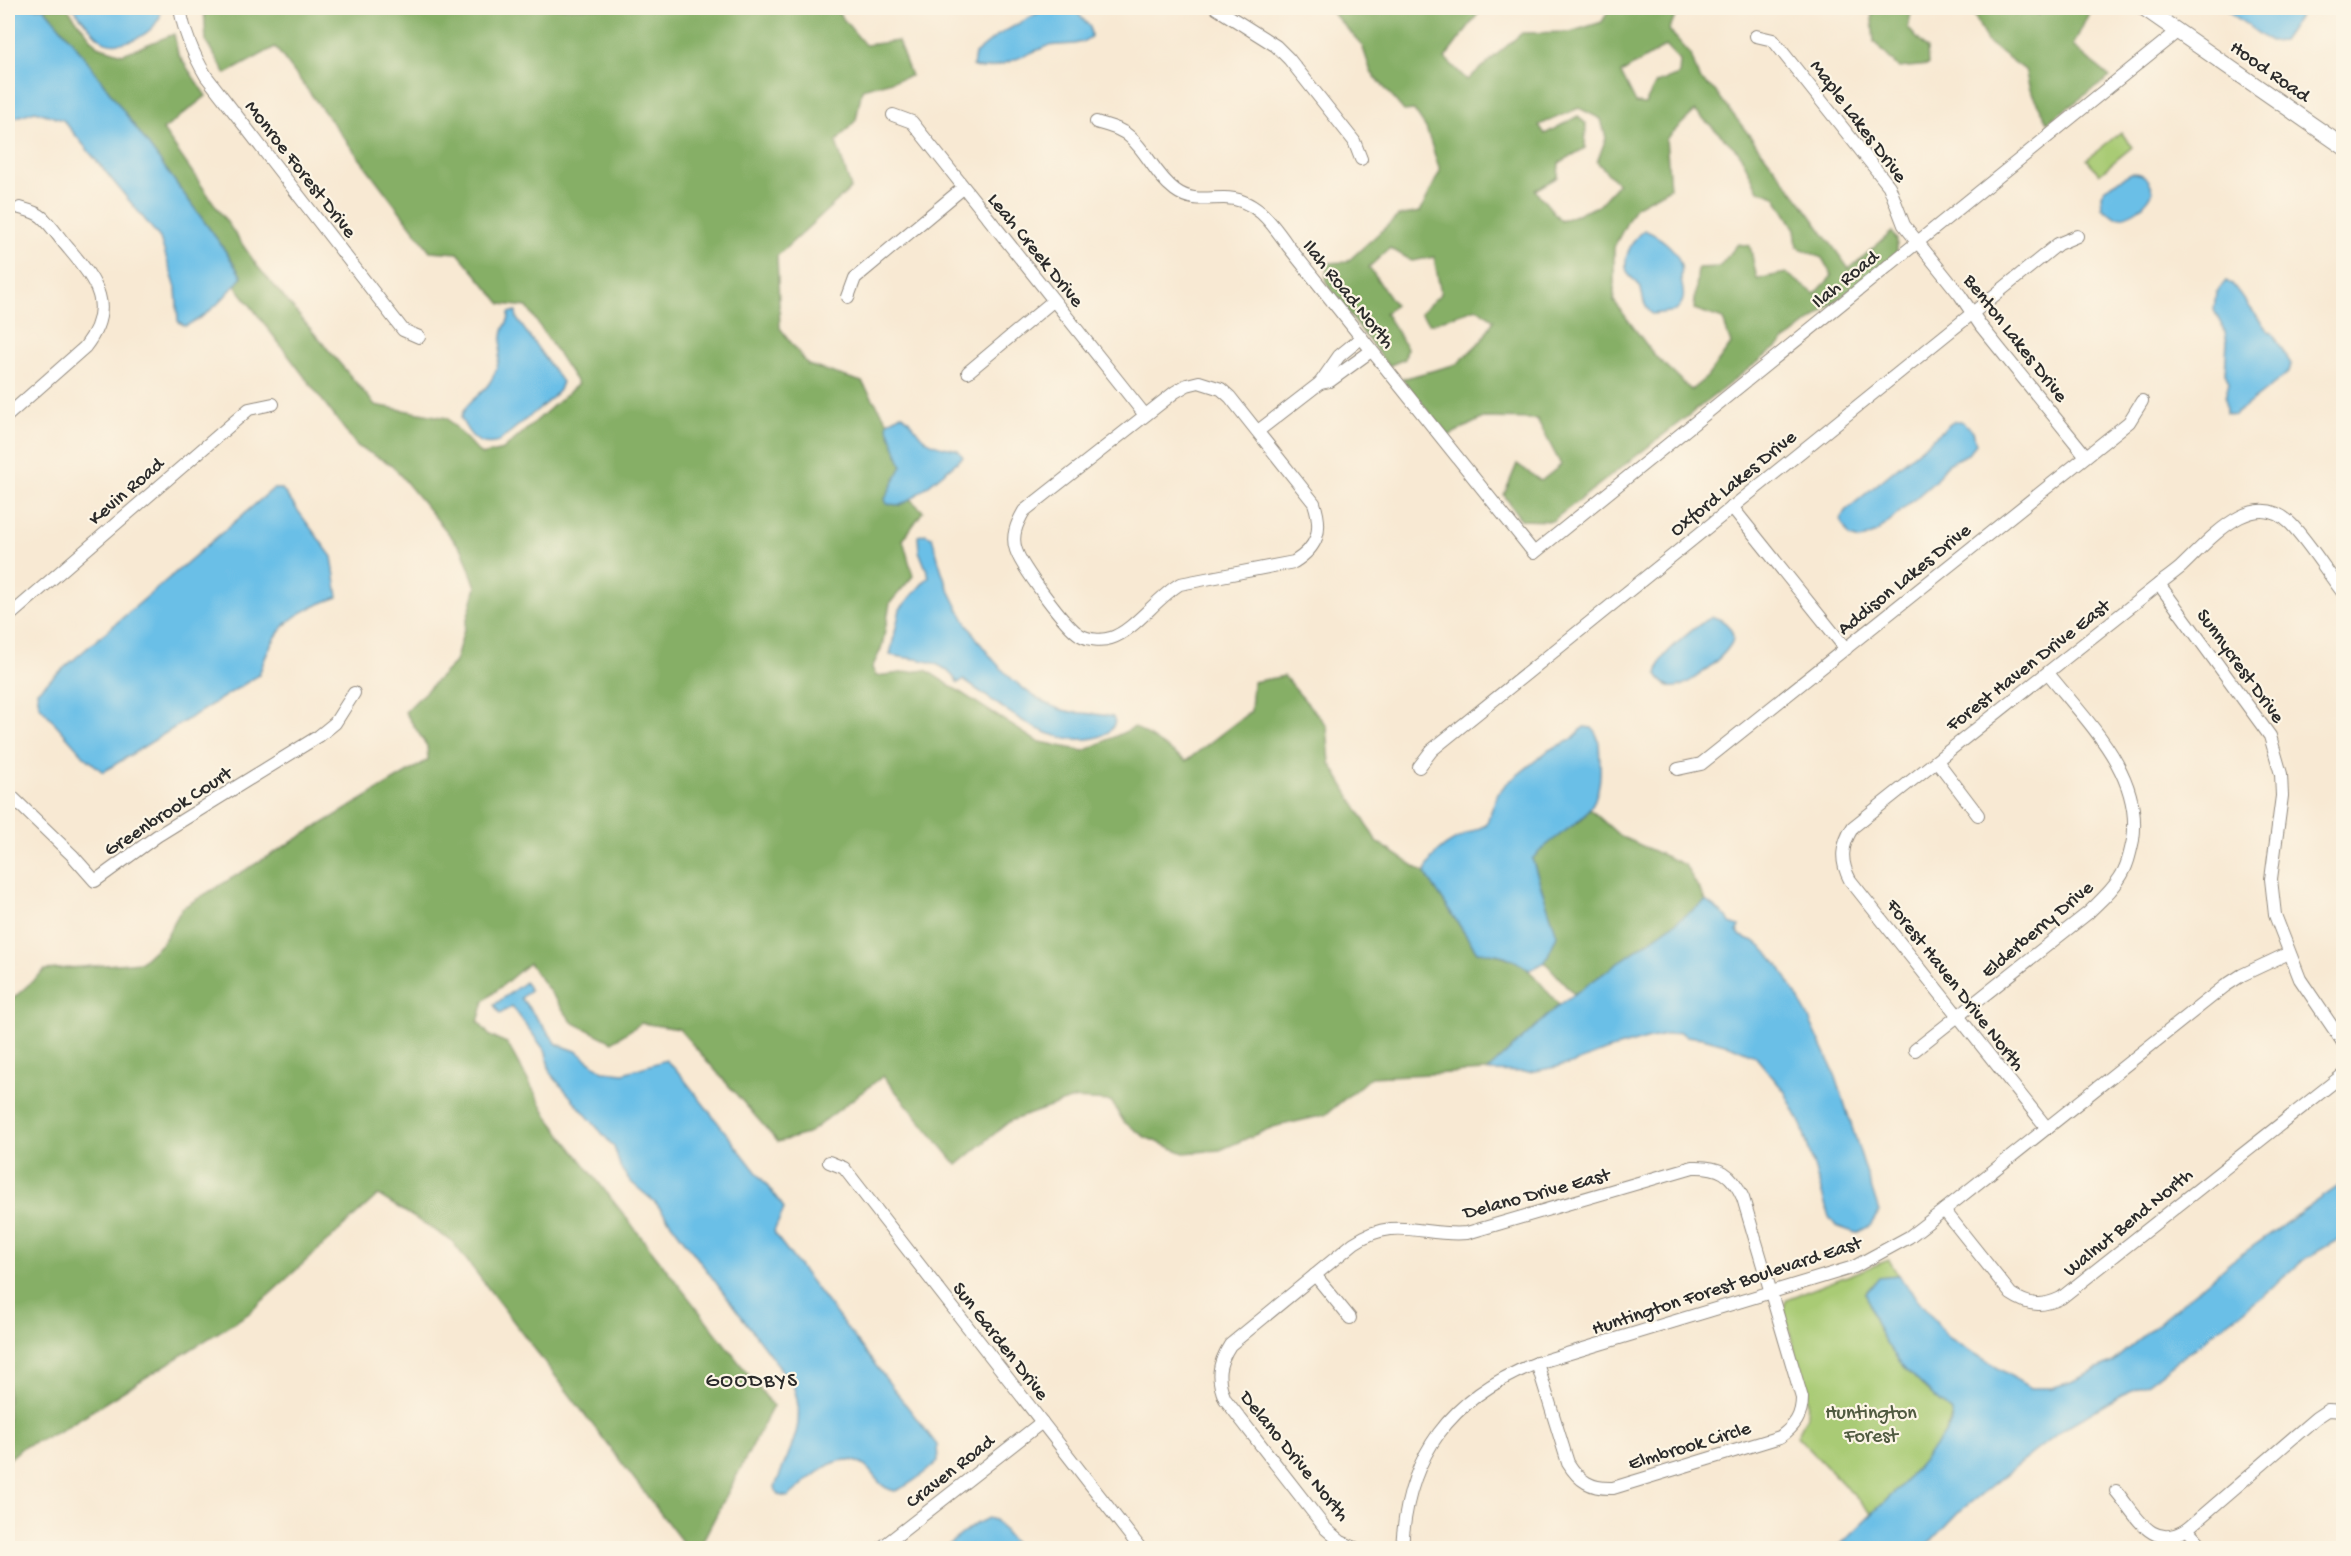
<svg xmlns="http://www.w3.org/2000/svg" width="2351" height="1556" font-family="'Gochi Hand',sans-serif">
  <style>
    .green { fill: #a9cb74; stroke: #6a7b50; stroke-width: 1.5 }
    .forest { fill: #86af66; stroke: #586d48; stroke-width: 1.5; fill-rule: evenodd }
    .water { fill: #6bbfe7; stroke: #4b7589; stroke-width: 1.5 }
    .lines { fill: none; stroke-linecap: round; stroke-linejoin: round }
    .minor-casing { stroke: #928a7f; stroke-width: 14 }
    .tertiary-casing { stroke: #928a7f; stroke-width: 17 }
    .minor { stroke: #fff; stroke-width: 12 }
    .tertiary { stroke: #fff; stroke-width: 15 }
    .labels { text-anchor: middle; stroke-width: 4.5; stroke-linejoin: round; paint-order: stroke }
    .street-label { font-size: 20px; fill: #2b2b2b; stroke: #fcf5e5 }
    .park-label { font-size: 20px; fill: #515b41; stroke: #fcf5e5 }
    .neighbourhood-label { font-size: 21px; letter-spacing: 1.5px; fill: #2b2b2b; stroke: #fcf5e5 }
  </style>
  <rect width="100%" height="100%" fill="#fcf5e5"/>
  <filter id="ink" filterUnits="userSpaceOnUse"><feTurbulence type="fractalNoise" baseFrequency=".0167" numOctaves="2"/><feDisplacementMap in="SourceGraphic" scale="12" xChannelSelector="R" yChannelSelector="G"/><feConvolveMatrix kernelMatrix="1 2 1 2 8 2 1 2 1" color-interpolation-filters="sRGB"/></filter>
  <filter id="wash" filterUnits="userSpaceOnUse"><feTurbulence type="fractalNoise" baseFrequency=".008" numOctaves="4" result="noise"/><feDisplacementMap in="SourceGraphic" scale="24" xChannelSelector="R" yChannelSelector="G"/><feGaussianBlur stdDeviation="1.35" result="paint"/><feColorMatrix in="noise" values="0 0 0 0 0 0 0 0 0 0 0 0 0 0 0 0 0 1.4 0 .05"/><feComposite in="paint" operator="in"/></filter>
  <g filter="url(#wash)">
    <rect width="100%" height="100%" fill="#f8e9d3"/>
    <g class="green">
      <polygon points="2121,132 2132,147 2099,174 2087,159"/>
      <path d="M 1889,1260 L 1898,1275 L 1880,1277 L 1866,1292 C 1869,1303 1872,1314 1876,1324 C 1891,1359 1923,1387 1952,1412 C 1950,1441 1894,1493 1872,1514 L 1797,1436 L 1807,1416 L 1808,1399 L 1783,1308 L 1787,1299 Z"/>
    </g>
    <g class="forest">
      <path d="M 44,8 L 67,8 L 97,46 L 123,54 L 174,34 L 178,54 L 206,96 L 163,130 L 258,267 L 375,405 L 447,418 L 481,455 L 503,450 L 578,384 L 527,307 L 501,304 L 458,253 L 430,251 L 275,47 L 226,74 L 206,42 L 204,8 L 834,8 L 865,45 L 898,41 L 911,76 L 862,89 L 856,120 L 836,142 L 851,188 L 777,256 L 780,328 L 808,365 L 862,382 L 888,422 L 887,425 L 902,466 L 885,499 L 888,504 L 901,505 L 910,499 L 923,511 L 903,540 L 913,576 L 890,603 L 882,647 L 872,668 L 876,676 L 926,670 L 1036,741 L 1084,751 L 1135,727 L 1186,761 L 1251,711 L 1253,682 L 1284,676 L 1327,726 L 1330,763 L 1377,842 L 1425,873 L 1477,952 C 1523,954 1531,973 1559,1005 L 1487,1071 L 1371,1077 L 1325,1115 L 1273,1127 L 1220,1150 L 1184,1153 L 1145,1137 L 1124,1122 L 1111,1101 L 1073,1099 L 1010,1121 L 957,1165 L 883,1076 L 807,1134 L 778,1142 L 679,1029 L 641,1023 L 612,1042 L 572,1022 L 529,963 L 484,1001 L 478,1022 L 490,1036 L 507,1043 L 550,1120 L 773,1406 L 699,1548 L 687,1548 L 452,1241 L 378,1195 L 248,1314 L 58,1432 L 23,1447 L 8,1460 L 8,1003 L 45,970 L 141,962 L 163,942 L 182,908 L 428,760 L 427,746 L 405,712 L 455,662 L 476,587 L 463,551 L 392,465 L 357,446 L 235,285 L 242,277 L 222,246 L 76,46 Z"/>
      <path d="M 1328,8 L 1480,8 L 1481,10 L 1445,58 L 1467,80 L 1522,33 L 1570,32 L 1602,22 L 1609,10 L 1606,8 L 1679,8 L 1669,30 L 1691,55 L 1699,78 L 1715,91 L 1801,202 L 1849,269 L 1892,232 L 1897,240 L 1897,254 L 1552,521 L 1521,520 L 1504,495 L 1517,464 L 1541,481 L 1561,465 L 1537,419 L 1483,418 L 1448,436 L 1402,379 L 1457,364 L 1482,340 L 1494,320 L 1477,308 L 1430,324 L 1420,313 L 1441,294 L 1434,257 L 1412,261 L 1390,248 L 1369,267 L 1395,305 L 1385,313 L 1407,348 L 1405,359 L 1388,366 L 1326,283 L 1327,263 L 1347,262 L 1398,216 L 1420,212 L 1440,171 L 1426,128 L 1414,110 L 1404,111 L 1371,72 L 1362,45 ZM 1666,46 L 1680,61 L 1679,75 L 1656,83 L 1645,104 L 1636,103 L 1621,73 ZM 1579,108 L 1601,119 L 1606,138 L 1597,162 L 1618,184 L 1598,206 L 1561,221 L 1535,190 L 1558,177 L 1559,163 L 1585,148 L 1586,124 L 1578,116 L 1545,134 L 1539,125 ZM 1695,111 L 1739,152 L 1758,190 L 1775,196 L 1795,229 L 1797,247 L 1822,258 L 1832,276 L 1815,294 L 1786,273 L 1757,279 L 1750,246 L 1738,244 L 1719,267 L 1698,268 L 1694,309 L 1723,319 L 1731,344 L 1707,377 L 1691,390 L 1654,355 L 1614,301 L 1614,247 L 1635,207 L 1670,188 L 1666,139 Z"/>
      <polygon points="1871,8 1923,8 1911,13 1908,28 1927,49 1928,65 1899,68 1874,42"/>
      <polygon points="1971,8 2030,8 2038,15 2046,8 2083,8 2089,13 2073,46 2110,77 2048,122 2030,90 2025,70 1987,42"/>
      <polygon points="1590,809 1620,836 1685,865 1706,901 1574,994 1545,962 1557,935 1532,859 1547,842 1580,821"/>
    </g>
    <g class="water">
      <path d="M 8,8 L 44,8 L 76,46 L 222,246 L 242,277 C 225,297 209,316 185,326 L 178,321 L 176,288 L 160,238 L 63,120 L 35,111 L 8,120 L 8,62 L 14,23 L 8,13 Z"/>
      <path d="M 73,8 L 159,8 L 160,17 C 157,21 155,26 151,29 C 140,39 115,49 102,40 C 91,32 82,18 73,8 Z"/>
      <path d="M 1047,8 L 1073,8 L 1090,27 L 1091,37 C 1074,49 1061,42 1045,47 C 1029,53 987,75 973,66 L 975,54 L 998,35 Z"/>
      <polygon points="2224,8 2305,8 2282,41 2270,42"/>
      <path d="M 2131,173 C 2144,173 2149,178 2153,190 C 2146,206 2132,217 2115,217 L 2102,207 L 2101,195 L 2105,188 Z"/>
      <path d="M 1644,230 C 1659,236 1677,248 1681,266 C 1682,270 1681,275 1681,280 C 1684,294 1686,300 1676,311 L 1652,314 C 1643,306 1644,300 1641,289 C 1640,283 1633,280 1629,275 C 1620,261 1632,239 1644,230 Z"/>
      <polygon points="2226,281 2233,285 2267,330 2273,334 2291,364 2289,372 2234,415 2226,413 2225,397 2229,383 2225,373 2227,342 2225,332 2214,310 2216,292"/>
      <path d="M 516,311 L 517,319 L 562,382 L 559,390 L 552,398 L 498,442 C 479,448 469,436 461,418 C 464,403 479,397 488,385 C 501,367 499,351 503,331 C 505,323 510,322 509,313 Z"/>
      <path d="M 901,414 C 911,420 914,428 921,436 C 931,446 946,447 958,450 L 963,457 L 914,497 L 901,505 L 887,504 L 885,499 L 902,466 L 887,425 L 888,422 Z"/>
      <polygon points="1954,421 1961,421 1973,431 1976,444 1968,454 1947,464 1935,481 1876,533 1860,540 1850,537 1840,520 1845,511"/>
      <path d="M 273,489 L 282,489 L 332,557 L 338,597 C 290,614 275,625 259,675 L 103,772 L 84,756 L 39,705 L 37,691 Z"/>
      <path d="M 925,534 L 932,537 C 937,554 941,573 949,590 C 970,636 1009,690 1059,709 C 1076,715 1095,712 1113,717 L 1115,722 C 1112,731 1104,736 1094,738 C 1043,747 1002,705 963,680 L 958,683 C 941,657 918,661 890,655 L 900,609 L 929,576 L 919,551 L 918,536 Z"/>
      <path d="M 1713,617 C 1724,619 1738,632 1731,644 C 1723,657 1686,690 1671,687 C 1665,685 1660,680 1657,675 C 1658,670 1659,665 1661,661 C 1668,649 1700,622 1713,617 Z"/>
      <path d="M 1584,727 L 1592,728 C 1601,738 1599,749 1600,763 C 1603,824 1566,821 1532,859 L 1557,935 L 1545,962 L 1529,970 C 1510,956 1501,953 1477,952 L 1425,873 C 1432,846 1463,836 1486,825 L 1497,795 L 1505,785 L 1549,750 L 1571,740 Z"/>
      <polygon points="1706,901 1727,917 1730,923 1739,926 1737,931 1741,936 1754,941 1765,950 1780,967 1807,1014 1836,1077 1879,1212 1870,1226 1856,1233 1836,1226 1829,1217 1802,1127 1785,1092 1755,1056 1732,1046 1703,1038 1686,1036 1680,1032 1650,1038 1608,1050 1571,1064 1530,1072 1487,1071 1559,1005"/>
      <path d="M 525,982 L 530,990 L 521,998 L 557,1044 L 576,1051 L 603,1071 L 624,1073 L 666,1060 L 680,1074 L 782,1205 L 784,1209 L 774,1231 L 776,1236 L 937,1445 L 938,1461 C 926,1472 911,1485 895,1491 C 882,1488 878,1481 870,1471 C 843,1441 810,1479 788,1497 L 778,1495 L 775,1487 C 789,1448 808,1427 793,1385 L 656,1203 L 631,1182 L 621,1169 L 614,1147 L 550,1073 L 546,1052 L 512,1006 L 500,1014 L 494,1005 Z"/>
      <path d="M 2343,1183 L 2343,1239 L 2339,1239 L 2306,1258 L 2262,1296 L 2148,1383 L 2121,1395 L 2062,1430 L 1960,1511 L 1925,1548 L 1837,1548 L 1900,1487 L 1944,1435 L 1951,1423 L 1952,1412 C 1923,1387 1891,1359 1876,1324 C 1872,1314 1869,1303 1866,1293 L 1879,1277 L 1898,1275 L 1948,1337 L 2030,1388 L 2051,1388 L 2071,1382 L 2111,1363 L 2232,1261 Z"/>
      <polygon points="988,1518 995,1520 1018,1548 944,1548 974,1525"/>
    </g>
  </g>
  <g filter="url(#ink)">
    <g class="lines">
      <g class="minor-casing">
        <g id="minor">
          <path d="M 180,8 C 184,33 193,54 206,76 L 403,330 L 419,337"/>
          <polyline points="1216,8 1276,46 1289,59 1354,141 1361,159"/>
          <polyline points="1756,36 1773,40 1889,186 1904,225 1960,295 1981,326 2086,456"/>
          <polyline points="893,115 912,122 1145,415"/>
          <path d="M 1096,122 C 1108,126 1120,128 1130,137 C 1147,152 1156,176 1175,190 C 1191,202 1205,198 1224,198 C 1255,198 1272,223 1288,246 L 1534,553 L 2178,31"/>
          <polyline points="848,297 855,278 963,188"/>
          <polyline points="968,372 1053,301"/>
          <path d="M 1199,382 L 1221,389 L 1230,397 L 1314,503 C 1323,530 1318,547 1294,562 L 1180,584 C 1157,597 1134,631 1111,638 C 1102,641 1088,640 1080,635 C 1066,627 1021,566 1016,550 C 1011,536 1017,523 1024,511 L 1175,392 L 1187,385 Z"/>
          <polyline points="1320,383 1330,381 1371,351"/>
          <path d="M 8,415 L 85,347 C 116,307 97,282 69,249 C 60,239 52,226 42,217 C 36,212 27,210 20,208"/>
          <polyline points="1258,431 1320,383 1339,356 1361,338"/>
          <polyline points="1732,507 1846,649"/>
          <polyline points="2159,584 2270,736 2281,774 2282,796 2271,879 2275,915 2300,979 2344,1044"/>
          <polyline points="8,617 249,409 273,404"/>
          <polyline points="1937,761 1978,815"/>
          <polyline points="1419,767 1432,750 2058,244 2077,236"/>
          <polyline points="1678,769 1701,764 2129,422 2142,401"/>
          <polyline points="8,793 72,855 95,881 157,836 319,736 335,723 354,693"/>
          <path d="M 1915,1050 L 2088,913 C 2099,902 2111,892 2119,879 C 2127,868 2130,854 2133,840 C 2143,773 2086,721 2048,673"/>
          <path d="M 2047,1128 L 1850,880 C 1840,861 1841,845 1853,827 L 2159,584 C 2167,578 2174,573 2181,567 C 2208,542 2253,485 2291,524 C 2311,545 2326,571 2344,594"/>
          <polyline points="829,1162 844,1168 1140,1548"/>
          <path d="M 1944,1210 L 2011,1294 C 2029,1306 2042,1307 2061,1298 L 2344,1074"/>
          <polyline points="1315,1275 1350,1318"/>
          <path d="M 2116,1491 C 2137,1516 2152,1552 2187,1529 L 2316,1418 L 2328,1410 L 2344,1411"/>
          <polyline points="2187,1529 2204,1548"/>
          <polyline points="881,1548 1042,1422"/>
          <path d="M 1355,1548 L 1341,1542 L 1326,1529 L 1225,1399 C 1216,1378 1218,1364 1230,1345 L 1354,1243 C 1395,1215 1423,1237 1467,1233 L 1693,1167 C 1719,1166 1732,1173 1743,1198 L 1802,1398 C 1802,1416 1795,1426 1780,1437 L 1613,1488 C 1591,1489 1579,1481 1568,1463 L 1537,1363"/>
          <path d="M 1402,1548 C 1407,1455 1450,1397 1537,1363 L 1854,1267 L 1909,1237 L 1944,1210 L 2225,986 L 2242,975 L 2289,953"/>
        </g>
      </g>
      <g class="tertiary-casing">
        <polyline id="tertiary" points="2144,8 2344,147"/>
      </g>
      <use href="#minor" class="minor"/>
      <use href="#tertiary" class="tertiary"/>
    </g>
  </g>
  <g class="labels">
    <g class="street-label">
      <text transform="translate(2271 70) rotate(35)" y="7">Hood Road</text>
      <text transform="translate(1860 120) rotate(53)" y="7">Maple Lakes Drive</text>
      <text transform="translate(302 168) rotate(52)" y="7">Monroe Forest Drive</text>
      <text transform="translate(1037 249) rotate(51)" y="7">Leah Creek Drive</text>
      <text transform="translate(1844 278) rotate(-39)" y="7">Ilah Road</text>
      <text transform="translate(1350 293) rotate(51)" y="7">Ilah Road North</text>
      <text transform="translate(2017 337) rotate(52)" y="7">Benton Lakes Drive</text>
      <text transform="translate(1732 482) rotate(-39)" y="7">Oxford Lakes Drive</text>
      <text transform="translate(125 490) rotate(-41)" y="7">Kevin Road</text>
      <text transform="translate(1903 578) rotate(-39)" y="7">Addison Lakes Drive</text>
      <text transform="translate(2027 664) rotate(-38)" y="7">Forest Haven Drive East</text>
      <text transform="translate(2242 665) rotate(54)" y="7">Sunnycrest Drive</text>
      <text transform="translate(167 810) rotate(-33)" y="7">Greenbrook Court</text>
      <text transform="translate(2036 928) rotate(-40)" y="7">Elderberry Drive</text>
      <text transform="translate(1957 984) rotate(52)" y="7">Forest Haven Drive North</text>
      <text transform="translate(1536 1192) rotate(-15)" y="7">Delano Drive East</text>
      <text transform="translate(2127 1221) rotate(-39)" y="7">Walnut Bend North</text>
      <text transform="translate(1726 1284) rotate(-18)" y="7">Huntington Forest Boulevard East</text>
      <text transform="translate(1002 1340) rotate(52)" y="7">Sun Garden Drive</text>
      <text transform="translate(1689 1444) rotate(-17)" y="7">Elmbrook Circle</text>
      <text transform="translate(1296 1455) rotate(51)" y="7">Delano Drive North</text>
      <text transform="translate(949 1470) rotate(-38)" y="7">Craven Road</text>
    </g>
    <g class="park-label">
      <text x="1871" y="1418">Huntington<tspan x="1871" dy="23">Forest</tspan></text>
    </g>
    <g class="neighbourhood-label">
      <text x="752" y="1386">GOODBYS</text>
    </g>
  </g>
  <rect width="2351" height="1556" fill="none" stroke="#fcf5e5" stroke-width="30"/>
</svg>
